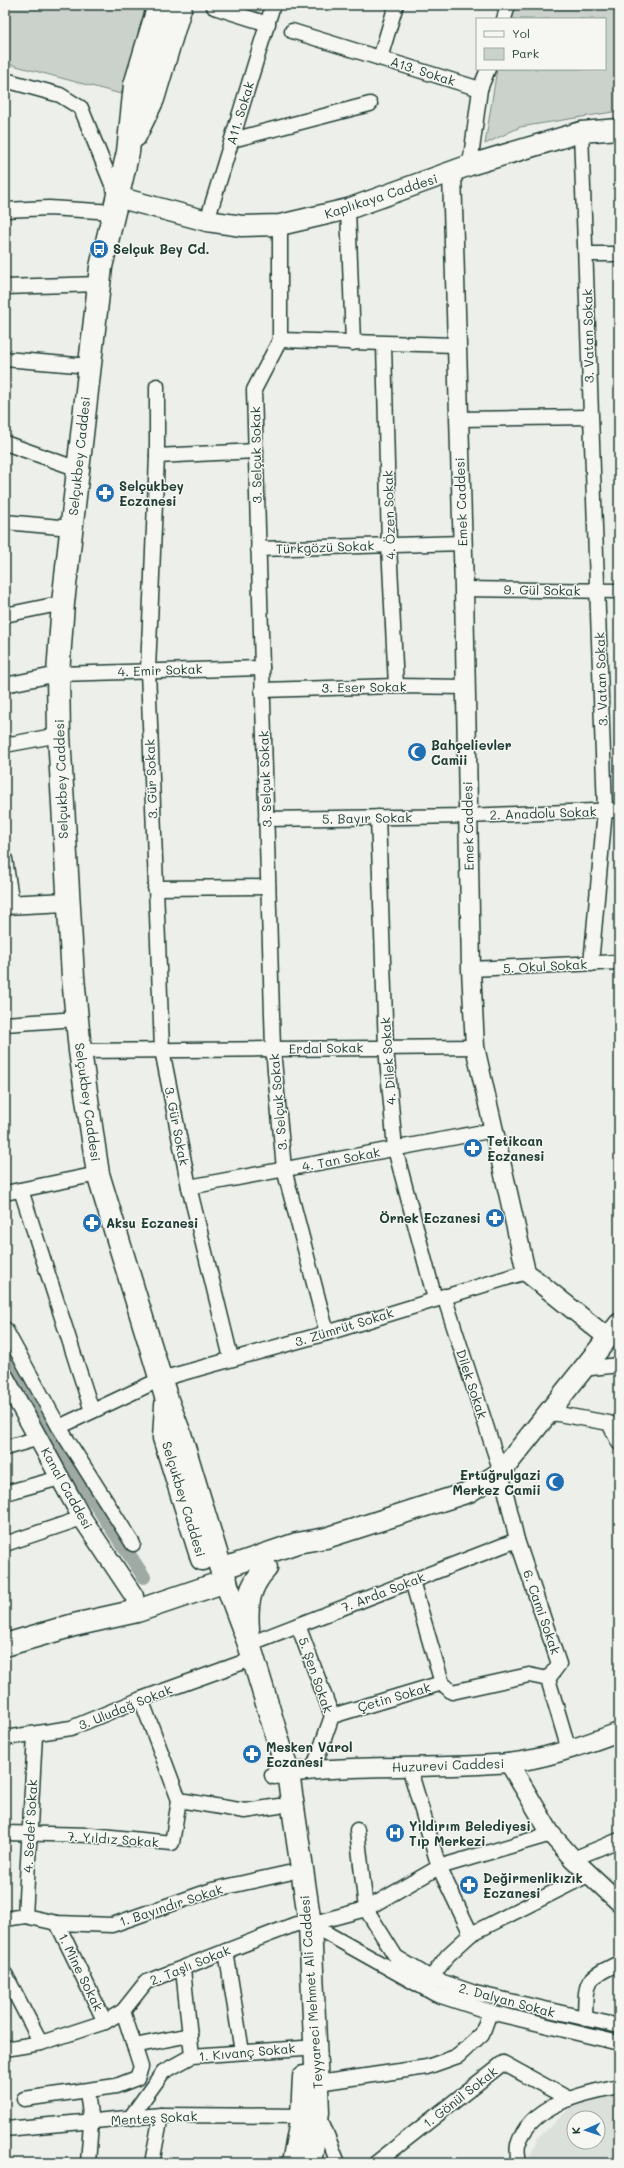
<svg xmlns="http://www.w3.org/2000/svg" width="624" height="2168" font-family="Mali,sans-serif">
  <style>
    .built { fill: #dce0db; fill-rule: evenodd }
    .green { fill: #cbd2cc; stroke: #758880 }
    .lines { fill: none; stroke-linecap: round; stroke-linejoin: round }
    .canal { stroke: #9faaa4; stroke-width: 14 }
    .minor-casing { stroke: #1f3d34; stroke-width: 17 }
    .tertiary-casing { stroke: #1f3d34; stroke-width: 21 }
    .secondary-casing { stroke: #1f3d34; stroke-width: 23 }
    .primary-casing { stroke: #1f3d34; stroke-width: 25 }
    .minor { stroke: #f6f6f2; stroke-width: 14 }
    .tertiary { stroke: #f6f6f2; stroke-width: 18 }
    .secondary { stroke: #f6f6f2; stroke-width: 20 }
    .primary { stroke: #f6f6f2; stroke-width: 22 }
    .labels { text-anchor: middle; stroke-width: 3; stroke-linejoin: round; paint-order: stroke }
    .street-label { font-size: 13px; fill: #1f3d34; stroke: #f6f6f2 }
    .poi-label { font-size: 13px; font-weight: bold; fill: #1f3d34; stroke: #f6f6f2; text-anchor: start }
  </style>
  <rect width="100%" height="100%" fill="#edefea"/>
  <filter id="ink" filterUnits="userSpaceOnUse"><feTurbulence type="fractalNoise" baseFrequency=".025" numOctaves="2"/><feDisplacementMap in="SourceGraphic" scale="8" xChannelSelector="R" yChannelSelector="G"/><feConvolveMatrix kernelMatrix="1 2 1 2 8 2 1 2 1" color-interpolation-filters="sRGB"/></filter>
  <g filter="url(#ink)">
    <path class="built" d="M 619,2094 L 619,2163 L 527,2163 L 538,2138 L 570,2108 L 605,2096 ZM 574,2118 L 598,2118 L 598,2142 L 574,2142 Z"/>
    <g class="green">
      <polygon points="5,5 146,5 121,94 5,63"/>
      <polygon points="514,5 619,5 619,111 520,127 485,144 497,69 605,69 605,19 509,19"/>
    </g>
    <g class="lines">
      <polyline class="canal" points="5,1352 39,1419 144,1577"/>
      <g class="minor-casing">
        <g id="minor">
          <polyline points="214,7 268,24"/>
          <polyline points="504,19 508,5"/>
          <polyline points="292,31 480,89 470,165"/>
          <polyline points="380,58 396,5"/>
          <polyline points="5,80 60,95 81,108 117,197"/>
          <polyline points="480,89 488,69"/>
          <polyline points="581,132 605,810 591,964"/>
          <polyline points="232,140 370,104"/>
          <polyline points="348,209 353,343"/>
          <polyline points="5,210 49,208 114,212"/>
          <polyline points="207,221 273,5"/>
          <polyline points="280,225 280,340 254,390 273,1049 284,1169 327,1333"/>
          <polyline points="586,254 619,254"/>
          <polyline points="5,287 99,284"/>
          <polyline points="280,340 456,345"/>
          <polyline points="384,344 389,545 396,686"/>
          <polyline points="5,359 89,366"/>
          <polyline points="458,419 590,417"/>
          <polyline points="5,443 78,469"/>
          <polyline points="157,456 157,386"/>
          <polyline points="5,522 71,528"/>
          <polyline points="258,549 463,543"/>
          <polyline points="464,589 619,591"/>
          <polyline points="5,615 63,603"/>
          <polyline points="5,685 58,674 262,668"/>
          <polyline points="262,690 396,686 465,687"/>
          <polyline points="5,745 59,735"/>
          <polyline points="378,817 386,1048 395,1149 435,1299"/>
          <polyline points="266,819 467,816 619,810"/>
          <polyline points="5,859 12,905"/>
          <polyline points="155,888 268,887"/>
          <polyline points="471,969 619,962"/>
          <polyline points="5,1024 77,1019"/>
          <polyline points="80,1051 475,1047"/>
          <polyline points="189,1187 494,1130"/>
          <polyline points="21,1190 92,1411"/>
          <polyline points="5,1193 98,1174"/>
          <polyline points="444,1296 501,1472 517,1540 559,1664 548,1679 569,1750"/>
          <polyline points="5,1329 59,1427 133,1544"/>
          <polyline points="231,1358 189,1187 162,1050 148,670 157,456 256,451"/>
          <polyline points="582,1369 619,1365"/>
          <polyline points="547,1412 609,1423 619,1443"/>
          <polyline points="59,1427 161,1379 327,1333 526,1272"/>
          <polyline points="5,1448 39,1438"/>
          <polyline points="5,1493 60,1478"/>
          <polyline points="5,1544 82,1518"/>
          <polyline points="412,1581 442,1683"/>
          <polyline points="298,1625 332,1716 313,1770"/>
          <polyline points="249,1644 517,1540"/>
          <polyline points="141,1699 179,1800"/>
          <polyline points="332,1716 442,1683 452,1692 529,1675 548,1679"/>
          <polyline points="5,1738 71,1728 141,1699 241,1663"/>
          <polyline points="409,1767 439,1867 471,1934"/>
          <polyline points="357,1830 366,1909 439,1867 551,1834"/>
          <polyline points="5,1833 91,1835 172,1843 179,1800 245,1811 279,1806"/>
          <polyline points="573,1859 619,1840"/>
          <polyline points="25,1916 35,1735"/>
          <polyline points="5,1919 25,1916 57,1923 112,1925 212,1890 288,1873"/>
          <polyline points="57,1923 105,2022"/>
          <polyline points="310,1924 366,1909 396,1957 431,1978 475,1993 619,2026"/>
          <polyline points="226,1951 242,2052"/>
          <polyline points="5,1974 41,2043"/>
          <polyline points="431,1978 448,1955 471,1934 590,1874"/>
          <path d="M 585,2019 C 586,1981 583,1980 619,1963"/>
          <polyline points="134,2046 190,2035"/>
          <polyline points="5,2049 41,2043 105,2022 123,2011 146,1982 296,1924 310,1924 435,1994 490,2012 619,2043"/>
          <polyline points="192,2056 303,2048"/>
          <polyline points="318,2083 427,2067 458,2056 482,2034 490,2012"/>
          <polyline points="87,2091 91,2123 88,2163"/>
          <polyline points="24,2099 116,2086 137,2078 141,2067 123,2011"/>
          <polyline points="319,2115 338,2163"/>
          <polyline points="130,2118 163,2072 192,2056 183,1969"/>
          <polyline points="5,2129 161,2115 302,2116"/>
          <polyline points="152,2163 161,2115"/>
          <polyline points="376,2163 503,2063 569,2099"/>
          <path d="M 519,2163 C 518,2158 517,2150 518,2145 C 530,2104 584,2093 619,2086"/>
        </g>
      </g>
      <g class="tertiary-casing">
        <g id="tertiary">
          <polyline points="452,173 464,589 471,969 475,1047 526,1272 608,1338"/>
          <polyline points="5,905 67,902"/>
          <polyline points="5,1378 82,1518 134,1596"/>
          <polyline points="509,1763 551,1834 573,1859 619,1902"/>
          <path d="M 274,1775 C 351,1763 430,1770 508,1763 C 546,1759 583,1745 619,1732"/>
        </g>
      </g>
      <g class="secondary-casing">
        <g id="secondary">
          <polyline points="117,197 207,221 242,226 280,225 348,209 470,165 581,132 619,129"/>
          <polyline points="221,1569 297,1543 326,1538 469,1492 501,1472 619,1324"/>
        </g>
      </g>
      <g class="primary-casing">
        <g id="primary">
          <polyline points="159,5 135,85 128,152 101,267 63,603 58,674 59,735 73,977 80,1051 98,1174 167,1400 180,1434 221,1569 249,1644 288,1773 310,1924 318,2112 310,2163"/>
          <polyline points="135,136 153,99 181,5"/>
          <polyline points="166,1405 164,1438 202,1559"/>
          <path d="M 248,1629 C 246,1604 249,1586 266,1568"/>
          <polyline points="5,1645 74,1625 137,1611 226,1581"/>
          <polyline points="293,2163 302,2116 304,2077"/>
        </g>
      </g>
      <use href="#minor" class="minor"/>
      <use href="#tertiary" class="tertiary"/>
      <use href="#secondary" class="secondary"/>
      <use href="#primary" class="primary"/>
    </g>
  </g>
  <defs>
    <g id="bus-disc" transform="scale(1)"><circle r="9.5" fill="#1f6fb2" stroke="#f6f6f2"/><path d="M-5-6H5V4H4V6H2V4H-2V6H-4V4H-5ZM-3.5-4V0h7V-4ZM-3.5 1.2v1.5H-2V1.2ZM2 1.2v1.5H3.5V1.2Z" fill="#fff"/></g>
    <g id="pharmacy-disc" transform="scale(1)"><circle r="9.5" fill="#1f6fb2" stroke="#f6f6f2"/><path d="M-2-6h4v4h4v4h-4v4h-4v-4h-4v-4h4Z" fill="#fff"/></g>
    <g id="mosque-disc" transform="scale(1)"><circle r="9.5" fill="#1f6fb2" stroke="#f6f6f2"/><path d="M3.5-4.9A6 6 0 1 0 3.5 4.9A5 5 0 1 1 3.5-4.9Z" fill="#fff"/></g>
    <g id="hospital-disc" transform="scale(1)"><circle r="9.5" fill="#1f6fb2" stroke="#f6f6f2"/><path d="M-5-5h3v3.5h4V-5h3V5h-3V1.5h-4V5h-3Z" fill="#fff"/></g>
  </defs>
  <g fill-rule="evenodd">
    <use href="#bus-disc" x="99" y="249"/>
    <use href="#pharmacy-disc" x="105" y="493"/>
    <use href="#mosque-disc" x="417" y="752"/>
    <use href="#pharmacy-disc" x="473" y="1148"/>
    <use href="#pharmacy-disc" x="495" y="1218"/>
    <use href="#pharmacy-disc" x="92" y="1223"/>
    <use href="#mosque-disc" x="555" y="1482"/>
    <use href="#pharmacy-disc" x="252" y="1754"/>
    <use href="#hospital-disc" x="395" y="1833"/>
    <use href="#pharmacy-disc" x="469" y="1885"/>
  </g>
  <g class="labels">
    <g class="street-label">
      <text transform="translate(423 71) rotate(18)" y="5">A13. Sokak</text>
      <text transform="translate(240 113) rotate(-73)" y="5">A11. Sokak</text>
      <text transform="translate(381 196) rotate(-18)" y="5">Kaplıkaya Caddesi</text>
      <text transform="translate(588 336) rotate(-91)" y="5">3. Vatan Sokak</text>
      <text transform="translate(256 455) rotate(-91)" y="5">3. Selçuk Sokak</text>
      <text transform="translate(79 456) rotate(-84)" y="5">Selçukbey Caddesi</text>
      <text transform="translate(461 502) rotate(-92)" y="5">Emek Caddesi</text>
      <text transform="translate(389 515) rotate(-92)" y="5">4. Özen Sokak</text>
      <text transform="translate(325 547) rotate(-2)" y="5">Türkgözü Sokak</text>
      <text transform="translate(542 590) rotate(1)" y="5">9. Gül Sokak</text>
      <text transform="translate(160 670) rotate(-2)" y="5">4. Emir Sokak</text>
      <text transform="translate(601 679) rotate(-92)" y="5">3. Vatan Sokak</text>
      <text transform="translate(364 687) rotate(-1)" y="5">3. Eser Sokak</text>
      <text transform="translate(61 779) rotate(-92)" y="5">Selçukbey Caddesi</text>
      <text transform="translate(151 779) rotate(-92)" y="5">3. Gür Sokak</text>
      <text transform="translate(265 779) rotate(-92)" y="5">3. Selçuk Sokak</text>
      <text transform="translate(543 813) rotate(-2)" y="5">2. Anadolu Sokak</text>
      <text transform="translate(367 818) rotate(-1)" y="5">5. Bayır Sokak</text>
      <text transform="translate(468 826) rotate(-91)" y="5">Emek Caddesi</text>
      <text transform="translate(545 966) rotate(-3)" y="5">5. Okul Sokak</text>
      <text transform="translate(326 1048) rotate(-1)" y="5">Erdal Sokak</text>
      <text transform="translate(388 1061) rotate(-94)" y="5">4. Dilek Sokak</text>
      <text transform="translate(88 1102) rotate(82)" y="5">Selçukbey Caddesi</text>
      <text transform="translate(278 1102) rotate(-95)" y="5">3. Selçuk Sokak</text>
      <text transform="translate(177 1126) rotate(79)" y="5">3. Gür Sokak</text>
      <text transform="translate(341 1159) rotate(-11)" y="5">4. Tan Sokak</text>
      <text transform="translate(344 1327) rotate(-17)" y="5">3. Zümrüt Sokak</text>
      <text transform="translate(472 1384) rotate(72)" y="5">Dilek Sokak</text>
      <text transform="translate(67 1488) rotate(61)" y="5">Kanal Caddesi</text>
      <text transform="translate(184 1499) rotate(73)" y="5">Selçukbey Caddesi</text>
      <text transform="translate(383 1592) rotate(-21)" y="5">7. Arda Sokak</text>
      <text transform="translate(542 1612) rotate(71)" y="5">6. Cami Sokak</text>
      <text transform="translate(316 1675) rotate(71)" y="5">5. Şen Sokak</text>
      <text transform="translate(394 1697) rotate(-16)" y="5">Çetin Sokak</text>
      <text transform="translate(125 1707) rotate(-22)" y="5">3. Uludağ Sokak</text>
      <text transform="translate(448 1765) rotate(-2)" y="5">Huzurevi Caddesi</text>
      <text transform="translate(30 1826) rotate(-87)" y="5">4. Sedef Sokak</text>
      <text transform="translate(113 1839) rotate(4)" y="5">7. Yıldız Sokak</text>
      <text transform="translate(171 1905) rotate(-18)" y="5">1. Bayındır Sokak</text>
      <text transform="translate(190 1965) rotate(-22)" y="5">2. Taşlı Sokak</text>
      <text transform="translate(81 1972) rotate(64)" y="5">1. Mine Sokak</text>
      <text transform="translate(311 1992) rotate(-94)" y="5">Teyyareci Mehmet Ali Caddesi</text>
      <text transform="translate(507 2000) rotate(15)" y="5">2. Dalyan Sokak</text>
      <text transform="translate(247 2052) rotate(-5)" y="5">1. Kıvanç Sokak</text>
      <text transform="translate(460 2097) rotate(-38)" y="5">1. Gönül Sokak</text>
      <text transform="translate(154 2118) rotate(-3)" y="5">Menteş Sokak</text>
    </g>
    <g class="poi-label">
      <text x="113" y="254">Selçuk Bey Cd.</text>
      <text x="119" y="491">Selçukbey<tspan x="119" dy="15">Eczanesi</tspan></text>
      <text x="431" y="750">Bahçelievler<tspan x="431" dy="15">Camii</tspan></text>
      <text x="487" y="1146">Tetikcan<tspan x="487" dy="15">Eczanesi</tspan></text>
      <text x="481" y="1223" text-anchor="end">Örnek Eczanesi</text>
      <text x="106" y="1228">Aksu Eczanesi</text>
      <text x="541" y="1480" text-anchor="end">Ertuğrulgazi<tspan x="541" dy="15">Merkez Camii</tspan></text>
      <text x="266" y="1752">Mesken Varol<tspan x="266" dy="15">Eczanesi</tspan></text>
      <text x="409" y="1831">Yıldırım Belediyesi<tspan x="409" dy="15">Tıp Merkezi</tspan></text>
      <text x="483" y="1883">Değirmenlikızık<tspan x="483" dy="15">Eczanesi</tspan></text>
    </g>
  </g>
  <rect width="624" height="2168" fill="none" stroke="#f6f6f2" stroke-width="20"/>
  <rect x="10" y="10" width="604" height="2148" fill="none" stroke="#1f3d34" stroke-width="1.5" filter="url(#ink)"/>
  <rect x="476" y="18" width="130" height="52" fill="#f6f6f2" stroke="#a0aca6"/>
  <rect x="484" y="31" width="20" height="6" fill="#f6f6f2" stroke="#a0aca6"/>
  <text x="512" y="38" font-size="12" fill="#1f3d34">Yol</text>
  <rect x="484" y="48" width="20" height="12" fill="#cbd2cc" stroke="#a0aca6"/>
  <text x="512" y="58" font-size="12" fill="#1f3d34">Park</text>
  <g transform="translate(586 2130) rotate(267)"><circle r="19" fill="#f6f6f2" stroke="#a0aca6"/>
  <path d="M0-3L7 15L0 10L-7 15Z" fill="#1f6fb2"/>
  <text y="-6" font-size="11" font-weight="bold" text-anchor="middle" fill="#1f3d34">K</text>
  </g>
</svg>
